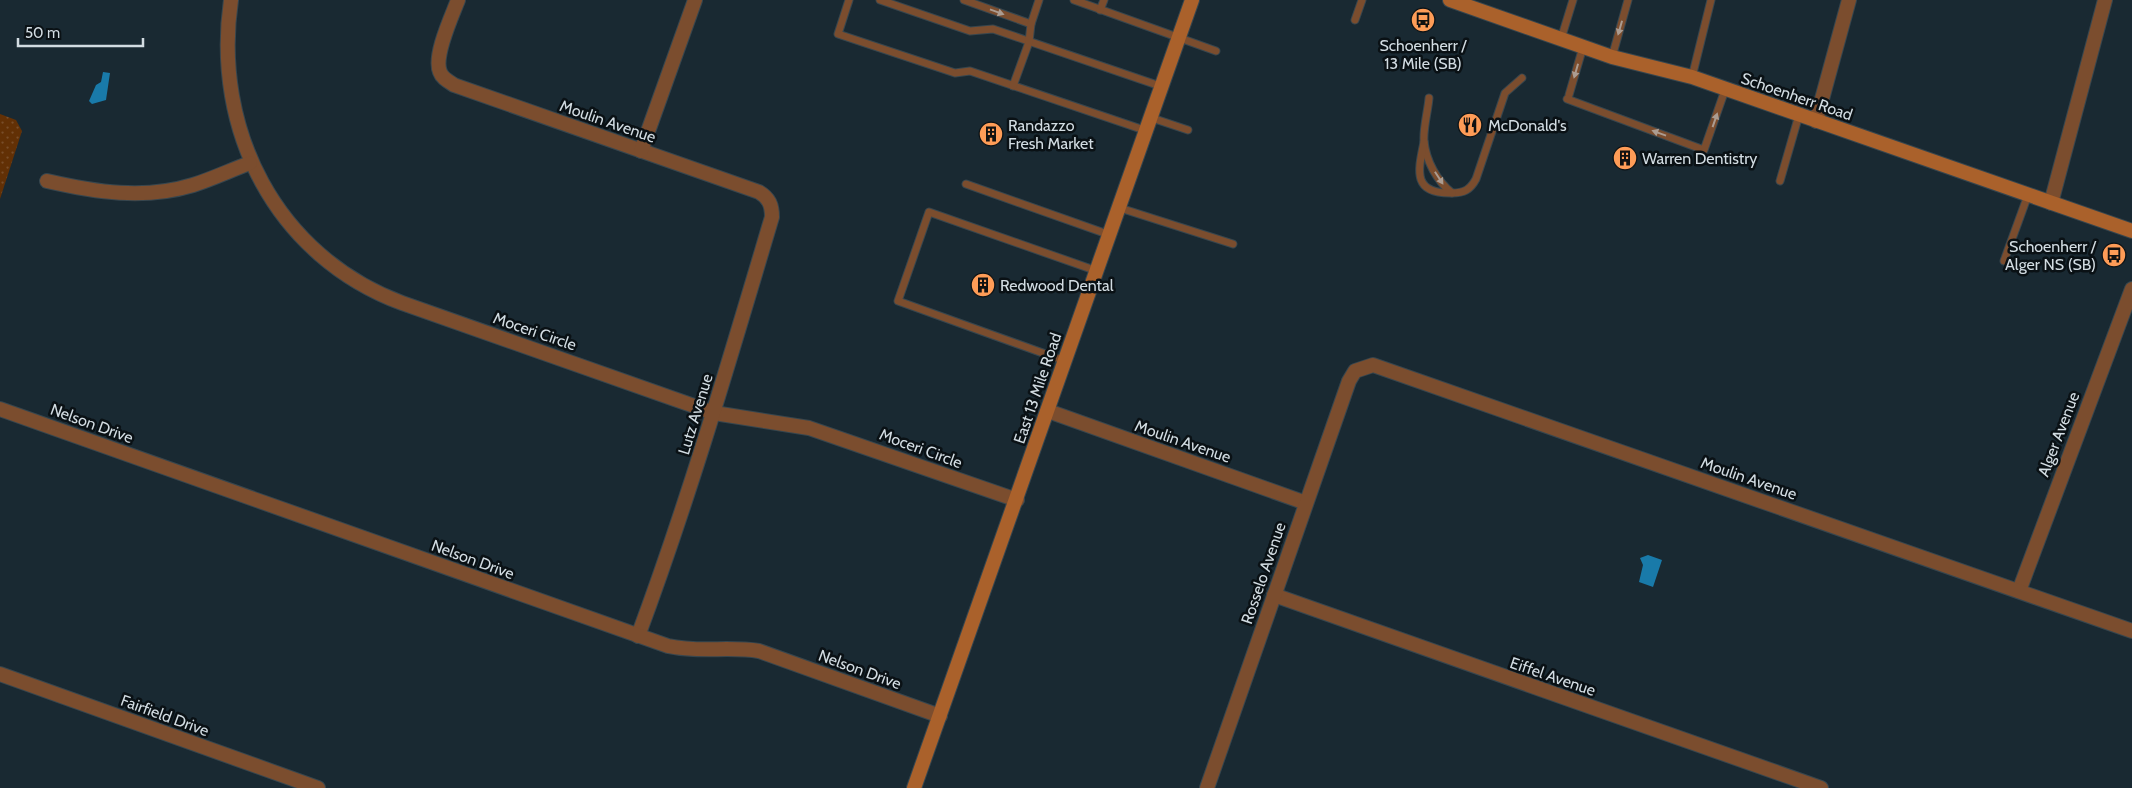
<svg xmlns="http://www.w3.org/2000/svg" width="2132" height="788" font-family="Cabin,sans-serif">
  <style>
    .grass { fill: url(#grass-dots) }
    .water { fill: #197aa9 }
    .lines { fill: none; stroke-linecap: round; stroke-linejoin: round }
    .service-casing { stroke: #37464e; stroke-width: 9 }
    .minor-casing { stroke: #37464e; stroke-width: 16 }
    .secondary-casing { stroke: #37464e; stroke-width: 16 }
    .service { stroke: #7b4d2e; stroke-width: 7 }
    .minor { stroke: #7b4d2e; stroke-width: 14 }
    .secondary { stroke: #aa612b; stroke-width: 14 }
    .oneway { fill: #ab9c91 }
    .labels { text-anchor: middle; stroke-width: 5; stroke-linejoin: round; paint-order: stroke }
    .poi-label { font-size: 16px; fill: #d2dce2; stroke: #0a1115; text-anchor: start }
    .street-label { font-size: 16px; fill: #d2dce2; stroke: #0a1115 }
  </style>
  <defs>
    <pattern id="grass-dots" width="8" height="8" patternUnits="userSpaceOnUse" patternTransform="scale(1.25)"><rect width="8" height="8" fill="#623005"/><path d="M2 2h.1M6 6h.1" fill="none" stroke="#784d29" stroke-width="1.8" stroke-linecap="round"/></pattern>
  </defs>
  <rect width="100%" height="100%" fill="#192932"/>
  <polygon class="grass" points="0,114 16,120 22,131 0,199"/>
  <g class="water">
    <polygon points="103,72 110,73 106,100 92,104 89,101 96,85 101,82"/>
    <polygon points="1648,555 1662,560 1653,587 1639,582 1643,565 1640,558"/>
  </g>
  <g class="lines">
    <g class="service-casing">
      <g id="service">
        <polyline points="849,0 838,34 955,73 970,71 1147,131"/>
        <polyline points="880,0 970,31 993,29 1163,87"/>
        <polyline points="964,0 1031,24"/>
        <polyline points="1074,0 1216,51"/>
        <polyline points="1100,10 1104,0"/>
        <polyline points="1355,20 1362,0"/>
        <polyline points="1561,39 1573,0"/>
        <polyline points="1612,57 1628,0"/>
        <polyline points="1692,77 1711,0"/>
        <polyline points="1013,86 1029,42 1031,24 1039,0"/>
        <polyline points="1569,95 1583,47"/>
        <path d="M 1429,98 C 1428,111 1423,128 1424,141 C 1426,161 1437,181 1452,193 C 1464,193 1470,190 1476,179 L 1505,93 L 1522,78"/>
        <polyline points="1567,99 1704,150 1725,90"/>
        <polyline points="1152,118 1188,130"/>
        <path d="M 1424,142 C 1418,171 1412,194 1452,193"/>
        <polyline points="1780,181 1799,115"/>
        <polyline points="966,184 1110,235"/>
        <polyline points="1120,208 1233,244"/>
        <polyline points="2004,261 2028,195"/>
        <polyline points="1065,361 898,301 929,212 1097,271"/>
      </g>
    </g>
    <g class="minor-casing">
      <g id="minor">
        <path d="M 231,0 C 212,130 276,256 402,303 L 714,413 L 809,428 L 1017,500"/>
        <path d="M 458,0 C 452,16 433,56 440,72 C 442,78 448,81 454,85 L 759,192 C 769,198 772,205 772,217 C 730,358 689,499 638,636"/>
        <polyline points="1816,121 1849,0"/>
        <polyline points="641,151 695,0"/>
        <path d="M 47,181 C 95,192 144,200 193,185 C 212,179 231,170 250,163"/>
        <polyline points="2051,203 2105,0"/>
        <path d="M 0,409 L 668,646 C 699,653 729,646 759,651 L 940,716"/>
        <polyline points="1048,411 1306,503"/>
        <polyline points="2019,591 2132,289"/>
        <polyline points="1274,595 1821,788"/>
        <polyline points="0,674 318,788"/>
        <polyline points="1207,788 1349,381 1355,371 1373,365 2132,631"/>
      </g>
    </g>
    <g class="secondary-casing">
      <g id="secondary">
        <polyline points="1450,0 1612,57 1692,77 2132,231"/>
        <polyline points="914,788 1192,0"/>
      </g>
    </g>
    <use href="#service" class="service"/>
    <use href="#minor" class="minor"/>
    <use href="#secondary" class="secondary"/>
  </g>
  <defs><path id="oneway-solid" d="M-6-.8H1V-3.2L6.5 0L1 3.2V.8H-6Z" transform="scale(1.25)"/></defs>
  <g class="oneway">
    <use href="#oneway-solid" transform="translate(997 12) rotate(20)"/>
    <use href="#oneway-solid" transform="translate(1620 28) rotate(106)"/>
    <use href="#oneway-solid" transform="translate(1576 71) rotate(106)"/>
    <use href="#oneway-solid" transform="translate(1715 120) rotate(-71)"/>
    <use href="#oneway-solid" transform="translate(1659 133) rotate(-160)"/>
    <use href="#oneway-solid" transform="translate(1439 178) rotate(57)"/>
  </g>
  <defs>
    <g id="bus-disc" transform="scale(1.25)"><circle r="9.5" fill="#fe9c57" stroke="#0a1115"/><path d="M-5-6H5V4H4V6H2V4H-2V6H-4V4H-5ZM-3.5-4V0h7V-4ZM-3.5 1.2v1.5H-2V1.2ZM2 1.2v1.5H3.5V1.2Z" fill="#111"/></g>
    <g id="restaurant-disc" transform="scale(1.25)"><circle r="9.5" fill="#fe9c57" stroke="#0a1115"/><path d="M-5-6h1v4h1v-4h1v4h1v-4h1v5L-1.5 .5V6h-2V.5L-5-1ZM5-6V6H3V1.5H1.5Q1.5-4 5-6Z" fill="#111"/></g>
    <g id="building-disc" transform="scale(1.25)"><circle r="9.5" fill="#fe9c57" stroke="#0a1115"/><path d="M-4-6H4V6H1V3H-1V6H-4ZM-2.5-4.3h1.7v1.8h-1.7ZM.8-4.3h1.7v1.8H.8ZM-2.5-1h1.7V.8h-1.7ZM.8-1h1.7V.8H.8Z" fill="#111"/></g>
  </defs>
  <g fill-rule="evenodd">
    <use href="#bus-disc" x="1423" y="20"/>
    <use href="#restaurant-disc" x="1470" y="125"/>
    <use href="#building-disc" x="991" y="134"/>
    <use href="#building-disc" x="1625" y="158"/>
    <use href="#bus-disc" x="2114" y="255"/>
    <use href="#building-disc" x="983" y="285"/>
  </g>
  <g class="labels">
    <g class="poi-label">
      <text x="1423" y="51" text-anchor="middle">Schoenherr /<tspan x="1423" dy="18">13 Mile (SB)</tspan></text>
      <text x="1008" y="131">Randazzo<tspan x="1008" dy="18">Fresh Market</tspan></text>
      <text x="1488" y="131">McDonald's</text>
      <text x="1642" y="164">Warren Dentistry</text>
      <text x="2096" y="252" text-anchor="end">Schoenherr /<tspan x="2096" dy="18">Alger NS (SB)</tspan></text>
      <text x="1000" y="291">Redwood Dental</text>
    </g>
    <g class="street-label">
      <text transform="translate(1797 96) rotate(19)" y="6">Schoenherr Road</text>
      <text transform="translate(608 121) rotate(19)" y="6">Moulin Avenue</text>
      <text transform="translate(535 331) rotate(19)" y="6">Moceri Circle</text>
      <text transform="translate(1037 388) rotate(-71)" y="6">East 13 Mile Road</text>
      <text transform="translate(695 414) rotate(-73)" y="6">Lutz Avenue</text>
      <text transform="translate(92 423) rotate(20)" y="6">Nelson Drive</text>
      <text transform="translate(2058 434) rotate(-69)" y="6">Alger Avenue</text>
      <text transform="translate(1183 441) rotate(19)" y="6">Moulin Avenue</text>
      <text transform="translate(921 448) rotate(20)" y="6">Moceri Circle</text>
      <text transform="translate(1749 478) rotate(19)" y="6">Moulin Avenue</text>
      <text transform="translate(473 559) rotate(20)" y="6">Nelson Drive</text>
      <text transform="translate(1263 573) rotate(-71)" y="6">Rosselo Avenue</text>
      <text transform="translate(860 669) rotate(20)" y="6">Nelson Drive</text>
      <text transform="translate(1553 676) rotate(19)" y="6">Eiffel Avenue</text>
      <text transform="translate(165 715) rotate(20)" y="6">Fairfield Drive</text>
    </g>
  </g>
  <path d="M18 38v8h125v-8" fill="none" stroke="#d2dce2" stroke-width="2.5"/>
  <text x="25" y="38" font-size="15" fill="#d2dce2" stroke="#0a1115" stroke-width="4" paint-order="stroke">50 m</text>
</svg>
